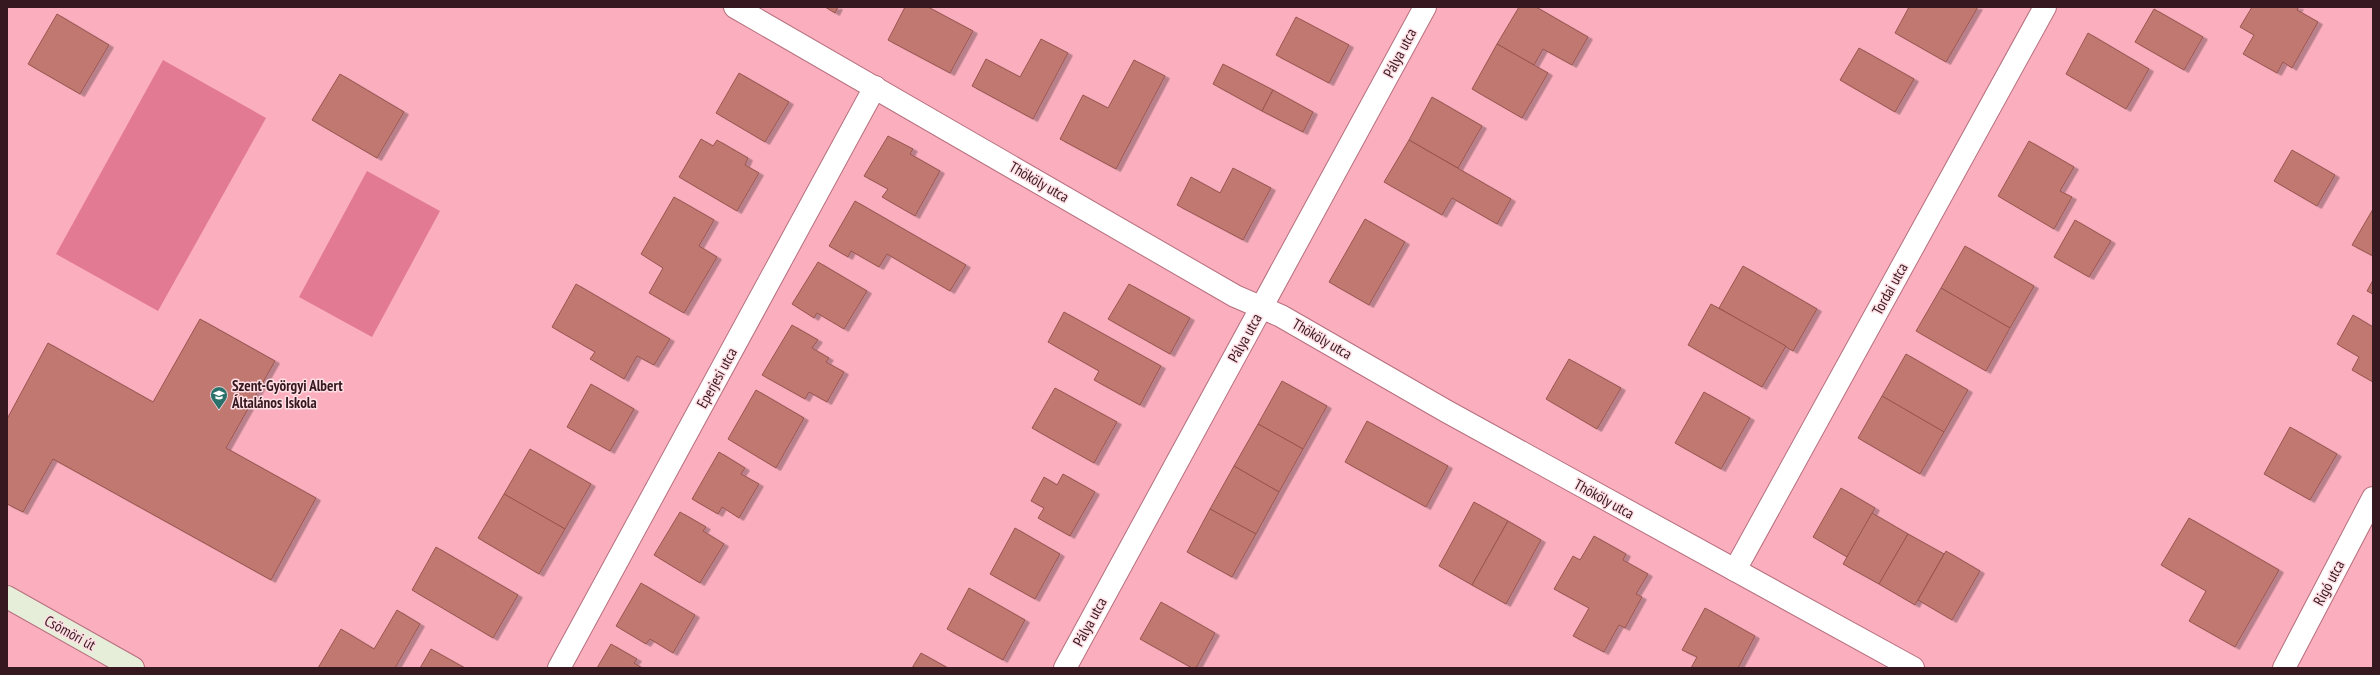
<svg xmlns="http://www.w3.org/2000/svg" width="2380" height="675" font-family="'PT Sans Narrow',sans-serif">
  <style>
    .green { fill: #e17a92 }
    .building { fill: #c07871; stroke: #99554f; filter: url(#shadow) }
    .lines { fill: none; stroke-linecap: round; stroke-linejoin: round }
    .minor-casing { stroke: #b66f7e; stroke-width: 24 }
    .tertiary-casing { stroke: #b66f7e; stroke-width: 24 }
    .secondary-casing { stroke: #b66f7e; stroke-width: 24 }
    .minor { stroke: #fff; stroke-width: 22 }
    .tertiary { stroke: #fff; stroke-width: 22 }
    .secondary { stroke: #e6eed9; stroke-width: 22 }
    .labels { text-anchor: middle; stroke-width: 3; stroke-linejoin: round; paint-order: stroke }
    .street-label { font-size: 15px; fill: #361920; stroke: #ffdee4 }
    .poi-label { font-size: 15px; font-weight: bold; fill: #361920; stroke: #ffdee4; text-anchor: start }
  </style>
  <defs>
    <filter id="shadow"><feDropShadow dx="4.5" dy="2.5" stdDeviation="0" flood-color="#0004"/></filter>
  </defs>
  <rect width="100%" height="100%" fill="#fbafbe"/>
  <g class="green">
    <polygon points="163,60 266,118 158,311 56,254"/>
    <polygon points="367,171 440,211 372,337 299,297"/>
  </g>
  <g class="building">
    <polygon points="825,7 838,7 835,13"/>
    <polygon points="905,7 928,7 973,31 950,73 888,40"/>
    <polygon points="1519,7 1536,7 1588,37 1572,65 1543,49 1534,65 1497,44"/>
    <polygon points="1909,7 1978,7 1946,62 1895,33"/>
    <polygon points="2252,7 2299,7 2297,10 2318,22 2292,68 2283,62 2277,73 2243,54 2254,35 2240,27"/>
    <polygon points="2154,9 2203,37 2184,70 2135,42"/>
    <polygon points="57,14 109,45 80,94 28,64"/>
    <polygon points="1296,17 1349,45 1329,83 1276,55"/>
    <polygon points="2088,33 2149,69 2126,109 2066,74"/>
    <polygon points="1041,39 1068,53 1033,119 972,86 986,59 1020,77"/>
    <polygon points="1497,44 1548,73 1522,118 1472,89"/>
    <polygon points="1859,48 1914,79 1895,112 1840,80"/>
    <polygon points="1134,60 1165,76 1116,169 1060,139 1083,95 1108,108"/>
    <polygon points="1223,64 1273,90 1262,111 1213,84"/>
    <polygon points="739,73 789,102 765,142 716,113"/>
    <polygon points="340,74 404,112 377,158 312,120"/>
    <polygon points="1273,90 1313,112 1303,132 1262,111"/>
    <polygon points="1432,97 1482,126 1458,168 1409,140"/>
    <polygon points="888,136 913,149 910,154 940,171 915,216 882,197 888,189 864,176"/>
    <polygon points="701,139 713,146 717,140 748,158 745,165 759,173 737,211 679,177"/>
    <polygon points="1409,140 1511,199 1497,224 1452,198 1442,215 1384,182"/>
    <polygon points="2029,141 2074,167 2060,191 2072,197 2054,229 1998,196"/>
    <polygon points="2292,150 2335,175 2317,206 2274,181"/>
    <polygon points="1233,168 1271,188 1243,240 1177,205 1191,177 1220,193"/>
    <polygon points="674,197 714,220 699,246 717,257 684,313 649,293 663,268 641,254"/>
    <polygon points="855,201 966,265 950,291 887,254 879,267 851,251 848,257 829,246"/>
    <polygon points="2373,209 2373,256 2352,245"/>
    <polygon points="1365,219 1405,242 1369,305 1329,282"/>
    <polygon points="2075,220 2111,241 2089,277 2054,257"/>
    <polygon points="1965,246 2034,286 2010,328 1941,288"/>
    <polygon points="818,262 867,291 844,329 817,313 814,318 792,304"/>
    <polygon points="1743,266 1817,309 1793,351 1719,308"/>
    <polygon points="2373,280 2373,294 2367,291"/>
    <polygon points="576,284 670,339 654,365 637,356 624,379 590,359 595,352 552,327"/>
    <polygon points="1129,284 1190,318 1170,354 1108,319"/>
    <polygon points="1941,288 2010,328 1986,371 1916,331"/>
    <polygon points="1711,304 1786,346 1762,387 1688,345"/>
    <polygon points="1064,312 1161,366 1140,405 1094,380 1099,371 1048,342"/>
    <polygon points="2353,315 2373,327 2373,382 2352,370 2359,357 2337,344"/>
    <polygon points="200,319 275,361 226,448 316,498 271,580 53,459 23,512 7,504 7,419 48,343 153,402"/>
    <polygon points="792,325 818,340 812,348 829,358 826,362 844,372 827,402 809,392 805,399 762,375"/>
    <polygon points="1906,354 1968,390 1944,432 1882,396"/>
    <polygon points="1569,359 1621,388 1597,429 1546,399"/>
    <polygon points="1282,381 1327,406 1303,449 1258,424"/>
    <polygon points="591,384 634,409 610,451 567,427"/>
    <polygon points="1055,388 1117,422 1094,463 1032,428"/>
    <polygon points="756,390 804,418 776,468 728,439"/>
    <polygon points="1704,392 1750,418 1721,469 1675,443"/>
    <polygon points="1882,396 1944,432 1920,474 1858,438"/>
    <polygon points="1367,421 1448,466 1426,507 1345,462"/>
    <polygon points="1258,424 1303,449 1279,492 1234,466"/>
    <polygon points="2290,427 2337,454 2310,500 2264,474"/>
    <polygon points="530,449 591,484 565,529 504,494"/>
    <polygon points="719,452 745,468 741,474 759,484 739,518 722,507 718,514 692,499"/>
    <polygon points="1234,466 1279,492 1256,534 1210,509"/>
    <polygon points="1063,474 1095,492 1070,536 1038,518 1044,508 1031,501 1044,477 1057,485"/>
    <polygon points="1841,488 1875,508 1847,557 1813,537"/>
    <polygon points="504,494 565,529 539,574 478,538"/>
    <polygon points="1474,502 1508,521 1472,585 1439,566"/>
    <polygon points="1210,509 1256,534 1232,577 1187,552"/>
    <polygon points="680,512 706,527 703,531 724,544 700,583 654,555"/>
    <polygon points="1872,513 1908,534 1879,584 1843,564"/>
    <polygon points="2189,518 2279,570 2235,647 2189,621 2206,591 2161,565"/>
    <polygon points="1508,521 1541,540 1506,604 1472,585"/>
    <polygon points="1015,528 1060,554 1035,599 990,574"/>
    <polygon points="1908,534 1944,554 1915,605 1879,584"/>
    <polygon points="1594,536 1626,554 1623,560 1648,574 1636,594 1642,597 1625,628 1619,625 1604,652 1573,636 1589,608 1554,589 1573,556 1580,560"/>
    <polygon points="436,547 518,595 493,638 412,590"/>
    <polygon points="1946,551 1980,571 1952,620 1918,600"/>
    <polygon points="641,583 695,615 673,653 650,639 646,644 616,626"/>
    <polygon points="969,588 1025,620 1003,660 947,629"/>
    <polygon points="1161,602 1215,633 1196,668 1192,668 1140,639"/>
    <polygon points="1705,608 1755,636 1738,668 1691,668 1697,657 1682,650"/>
    <polygon points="397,610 420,624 395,668 318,668 341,629 374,649"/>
    <polygon points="611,644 637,659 634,663 642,668 597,668"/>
    <polygon points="431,649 465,668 420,668"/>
    <polygon points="921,653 948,668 912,668"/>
  </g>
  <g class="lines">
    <g class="minor-casing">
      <g id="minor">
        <polyline points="735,7 1235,296 1281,316 1446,411 1913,668"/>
        <polyline points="1735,570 2045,7"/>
        <polyline points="559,668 875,87"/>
        <polyline points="2284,668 2373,498"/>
      </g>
    </g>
    <g class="tertiary-casing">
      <polyline id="tertiary" points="1065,668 1425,7"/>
    </g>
    <g class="secondary-casing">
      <polyline id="secondary" points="7,597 133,668"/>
    </g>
    <use href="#minor" class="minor"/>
    <use href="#tertiary" class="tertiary"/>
    <use href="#secondary" class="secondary"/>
  </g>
  <defs>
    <g id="school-pin" transform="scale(0.9)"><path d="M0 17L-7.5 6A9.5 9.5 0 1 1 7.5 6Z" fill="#29716a" stroke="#ffdee4"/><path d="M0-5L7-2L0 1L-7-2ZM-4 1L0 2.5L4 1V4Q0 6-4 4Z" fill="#fff"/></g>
  </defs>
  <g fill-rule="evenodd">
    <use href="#school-pin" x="219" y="395"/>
  </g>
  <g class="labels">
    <g class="street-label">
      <text transform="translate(1400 53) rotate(-62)" y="5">Pálya utca</text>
      <text transform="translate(1039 182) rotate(30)" y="5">Thököly utca</text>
      <text transform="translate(1890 289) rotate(-61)" y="5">Tordai utca</text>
      <text transform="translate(1245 338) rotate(-61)" y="5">Pálya utca</text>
      <text transform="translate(1322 339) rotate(30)" y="5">Thököly utca</text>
      <text transform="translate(717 378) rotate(-61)" y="5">Eperjesi utca</text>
      <text transform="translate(1604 499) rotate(29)" y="5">Thököly utca</text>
      <text transform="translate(2329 583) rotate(-62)" y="5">Rigó utca</text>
      <text transform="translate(1090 622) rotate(-61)" y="5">Pálya utca</text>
      <text transform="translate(70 633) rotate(29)" y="5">Csömöri út</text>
    </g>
    <g class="poi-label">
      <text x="232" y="391">Szent-Györgyi Albert<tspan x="232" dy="17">Általános Iskola</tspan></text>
    </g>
  </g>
  <rect width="2380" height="675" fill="none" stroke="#361920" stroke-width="16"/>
</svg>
